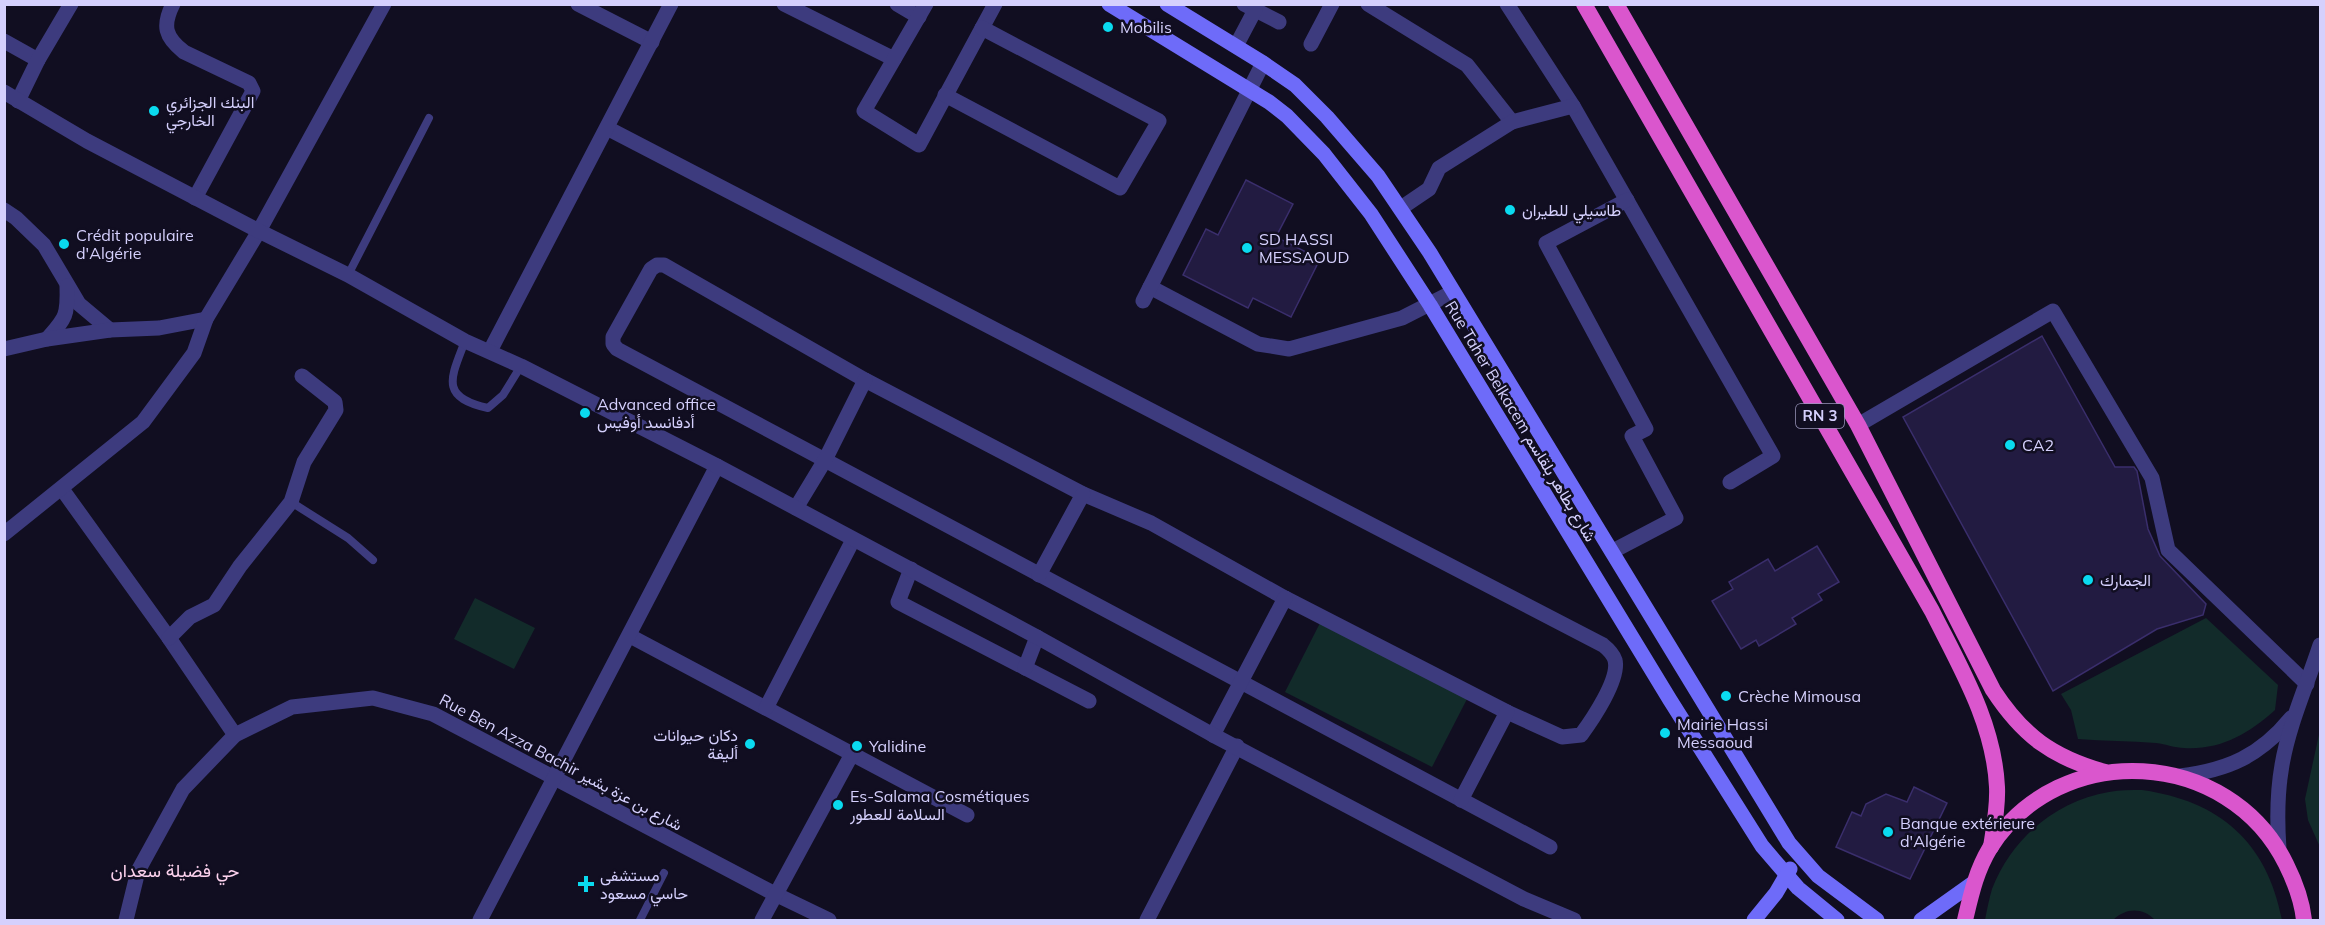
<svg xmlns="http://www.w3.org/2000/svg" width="2325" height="925" font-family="Mulish,Vazirmatn,sans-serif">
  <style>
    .green { fill: #122b2a }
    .building { fill: #221b41; stroke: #3a2e6c; stroke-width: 1.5 }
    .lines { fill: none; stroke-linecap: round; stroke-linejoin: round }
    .service { stroke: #3d3b7e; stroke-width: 8 }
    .minor { stroke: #3d3b7e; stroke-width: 15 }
    .tertiary { stroke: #3d3b7e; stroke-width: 15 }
    .secondary { stroke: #6e6bf9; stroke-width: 15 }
    .trunk { stroke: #da56cd; stroke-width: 16 }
    .poi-dot { fill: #0adaef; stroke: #110e21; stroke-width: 2 }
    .labels { text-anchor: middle; stroke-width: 5; stroke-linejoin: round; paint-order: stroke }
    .shield { fill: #110e21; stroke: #9a96bb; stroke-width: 1.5 }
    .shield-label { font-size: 15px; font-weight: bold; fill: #d5d0fd }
    .poi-label { font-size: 16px; fill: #d5d0fd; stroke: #110e21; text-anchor: start }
    .street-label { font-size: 16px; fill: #d5d0fd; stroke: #110e21 }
    .neighbourhood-label { font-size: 18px; fill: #fdd2ee; stroke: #110e21 }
  </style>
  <rect width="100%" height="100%" fill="#110e21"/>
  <g class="green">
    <polygon points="475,598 535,628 514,669 454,639"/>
    <path d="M 2206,618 L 2278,685 L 2275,710 C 2248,734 2221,750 2184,748 C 2175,748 2166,744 2156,743 C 2130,741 2104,741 2078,739 L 2071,710 L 2061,694 Z"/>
    <polygon points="1320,623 1467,699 1432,767 1285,692"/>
    <polygon points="2320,730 2320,847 2308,820 2305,799"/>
    <path d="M 2142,790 C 2220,801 2267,842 2282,920 L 2155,920 C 2142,907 2126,908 2113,920 L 1985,920 C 1987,910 1989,899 1992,889 C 2012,838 2056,801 2109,792 C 2120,790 2131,790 2142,790 Z"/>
  </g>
  <g class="building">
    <polygon points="1246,180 1293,204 1276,237 1320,259 1291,317 1253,298 1248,308 1183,275 1206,229 1218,235"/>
    <polygon points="2042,336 2115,467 2134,467 2137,471 2148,529 2160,556 2206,604 2203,615 2157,629 2053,691 1903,417"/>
    <polygon points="1817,546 1839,582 1818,594 1822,600 1792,618 1796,624 1759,646 1756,640 1741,649 1712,601 1733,589 1729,582 1768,559 1775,571"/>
    <polygon points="1914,787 1947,803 1910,879 1836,847 1852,812 1861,816 1866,804 1886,794 1907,802"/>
  </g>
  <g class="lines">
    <g class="service">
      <polyline points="348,275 429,118"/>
      <path d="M 465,341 C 451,378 439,397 488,408 L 503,395 L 521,366"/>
      <polyline points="291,502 348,538 373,560"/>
      <polyline points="640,920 664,873"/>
    </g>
    <g class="minor">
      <path d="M 173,4 C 162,26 165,37 184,52 L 249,83 L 253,91 L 195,198"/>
      <polyline points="578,4 652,42"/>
      <polyline points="784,4 894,59"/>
      <polyline points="897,4 919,17"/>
      <polyline points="926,4 864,111 919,145 995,4"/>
      <polyline points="1244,4 1279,22"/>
      <polyline points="1368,4 1467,65 1512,122"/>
      <polyline points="1507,4 1573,106 1773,456 1730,482"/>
      <polyline points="4,41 38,60"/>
      <polyline points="1311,44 1332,4"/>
      <polyline points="1236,46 1255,10"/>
      <polyline points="945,95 1120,188 1159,121 982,28"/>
      <polyline points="18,101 38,60 71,4"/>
      <path d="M 607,128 L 1603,645 C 1608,649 1613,654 1615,660 C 1620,679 1592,720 1581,735 L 1562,737 L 1507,712 L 1285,598 L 1151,523 L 1083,494 L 865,380 L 664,265 L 657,265 L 651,269 L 613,337 L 613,344 L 617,349 L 1550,847"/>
      <polyline points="1401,208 1429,189 1439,168 1512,122 1573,106"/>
      <polyline points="4,210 16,218 44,245 79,304 110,330"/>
      <polyline points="1150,287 1258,344 1289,349 1402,318 1453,292"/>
      <polyline points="1143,301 1263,63"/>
      <path d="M 47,339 C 66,318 68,315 67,286"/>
      <polyline points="4,349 47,339 110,330 159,328 206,319"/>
      <polyline points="490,351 671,4"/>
      <polyline points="1858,425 2053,311 2152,478 2168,550 2307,684"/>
      <polyline points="62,489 169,638 235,735"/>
      <polyline points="796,508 825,460 865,380"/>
      <polyline points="4,534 143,422 194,353 206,319 259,231 384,4"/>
      <polyline points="1613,551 1676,518 1632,436 1646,429 1546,243 1627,200"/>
      <polyline points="911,569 898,602 1089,701"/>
      <polyline points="1039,575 1083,494"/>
      <polyline points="630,636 967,815"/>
      <polyline points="169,638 190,617 214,605 240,566 291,502 304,462 336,410 335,402 302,376"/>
      <polyline points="1025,668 1037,637"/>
      <polyline points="766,708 853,540"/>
      <polyline points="1213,735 1285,598"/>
      <path d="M 2180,776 C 2228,770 2260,756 2291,718"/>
      <polyline points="1461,800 1507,712"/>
      <path d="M 2279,849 C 2277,821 2277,793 2282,765 C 2289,724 2307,685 2320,645"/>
      <polyline points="126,920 138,871 183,789 235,735 292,707 373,698 433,714 775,894 829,920"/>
      <polyline points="480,920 717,466"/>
      <polyline points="762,920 852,754"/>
      <polyline points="1147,920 1237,746"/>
    </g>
    <polyline class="tertiary" points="4,92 87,141 259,231 348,275 465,341 521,366 717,466 1037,637 1213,735 1524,899 1574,920"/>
    <g class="secondary">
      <polyline points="1109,4 1269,102 1287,116 1324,154 1371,214 1430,305 1670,700 1762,846 1798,888 1837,920"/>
      <polyline points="1167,4 1263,63 1295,85 1327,117 1378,176 1430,253 1789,843 1818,876 1877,920"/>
      <polyline points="1754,920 1776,893 1790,869"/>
      <polyline points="1921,920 1973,883"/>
    </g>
    <g class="trunk">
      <path d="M 1584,4 L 1932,611 C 1960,667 1994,723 1997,787 C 1998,807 1994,827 1991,847"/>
      <path d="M 1616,4 L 1858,425 L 1993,690 C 2023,736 2052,757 2105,772"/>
      <path d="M 1965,920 C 1971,895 1976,871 1990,848 C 2060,738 2229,748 2286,864 C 2295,882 2302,901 2304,920"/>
    </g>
  </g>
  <g class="poi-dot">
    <circle cx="1108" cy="27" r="6"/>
    <circle cx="154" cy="111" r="6"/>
    <circle cx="1510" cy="210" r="6"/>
    <circle cx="64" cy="244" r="6"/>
    <circle cx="1247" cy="248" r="6"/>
    <circle cx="585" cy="413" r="6"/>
    <circle cx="2010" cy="445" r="6"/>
    <circle cx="2088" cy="580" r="6"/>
    <circle cx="1726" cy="696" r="6"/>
    <circle cx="1665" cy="733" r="6"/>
    <circle cx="750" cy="744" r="6"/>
    <circle cx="857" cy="746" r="6"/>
    <circle cx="838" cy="805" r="6"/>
    <circle cx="1888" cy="832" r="6"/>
    <path d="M583 875h6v6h6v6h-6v6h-6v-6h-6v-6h6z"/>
  </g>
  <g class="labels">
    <rect class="shield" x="1796" y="404" width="48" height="24" rx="4.5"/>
    <g class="shield-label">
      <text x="1820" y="421">RN 3</text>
    </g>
    <g class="poi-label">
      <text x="1120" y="33">Mobilis</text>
      <text x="166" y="108">البنك الجزائري<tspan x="166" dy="18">الخارجي</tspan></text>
      <text x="1522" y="216">طاسيلي للطيران</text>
      <text x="76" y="241">Crédit populaire<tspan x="76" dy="18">d'Algérie</tspan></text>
      <text x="1259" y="245">SD HASSI<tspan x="1259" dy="18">MESSAOUD</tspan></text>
      <text x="597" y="410">Advanced office<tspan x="597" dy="18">أدفانسد أوفيس</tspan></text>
      <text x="2022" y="451">CA2</text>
      <text x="2100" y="586">الجمارك</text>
      <text x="1738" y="702">Crèche Mimousa</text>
      <text x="1677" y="730">Mairie Hassi<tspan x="1677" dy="18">Messaoud</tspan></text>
      <text x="738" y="741" text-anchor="end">دكان حيوانات<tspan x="738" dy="18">أليفة</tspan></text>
      <text x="869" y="752">Yalidine</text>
      <text x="850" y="802">Es-Salama Cosmétiques<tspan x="850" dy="18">السلامة للعطور</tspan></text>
      <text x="1900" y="829">Banque extérieure<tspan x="1900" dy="18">d'Algérie</tspan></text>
      <text x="600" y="881">مستشفى<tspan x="600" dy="18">حاسي مسعود</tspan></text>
    </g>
    <g class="street-label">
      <text transform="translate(1521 421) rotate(59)" y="6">Rue Taher Belkacem شارع بطاهر بلقاسم</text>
      <text transform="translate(561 762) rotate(28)" y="6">Rue Ben Azza Bachir شارع بن عزة بشير</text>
    </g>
    <g class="neighbourhood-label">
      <text x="175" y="877">حي فضيلة سعدان</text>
    </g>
  </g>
  <rect width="2325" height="925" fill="none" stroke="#d5d0fd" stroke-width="12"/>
</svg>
